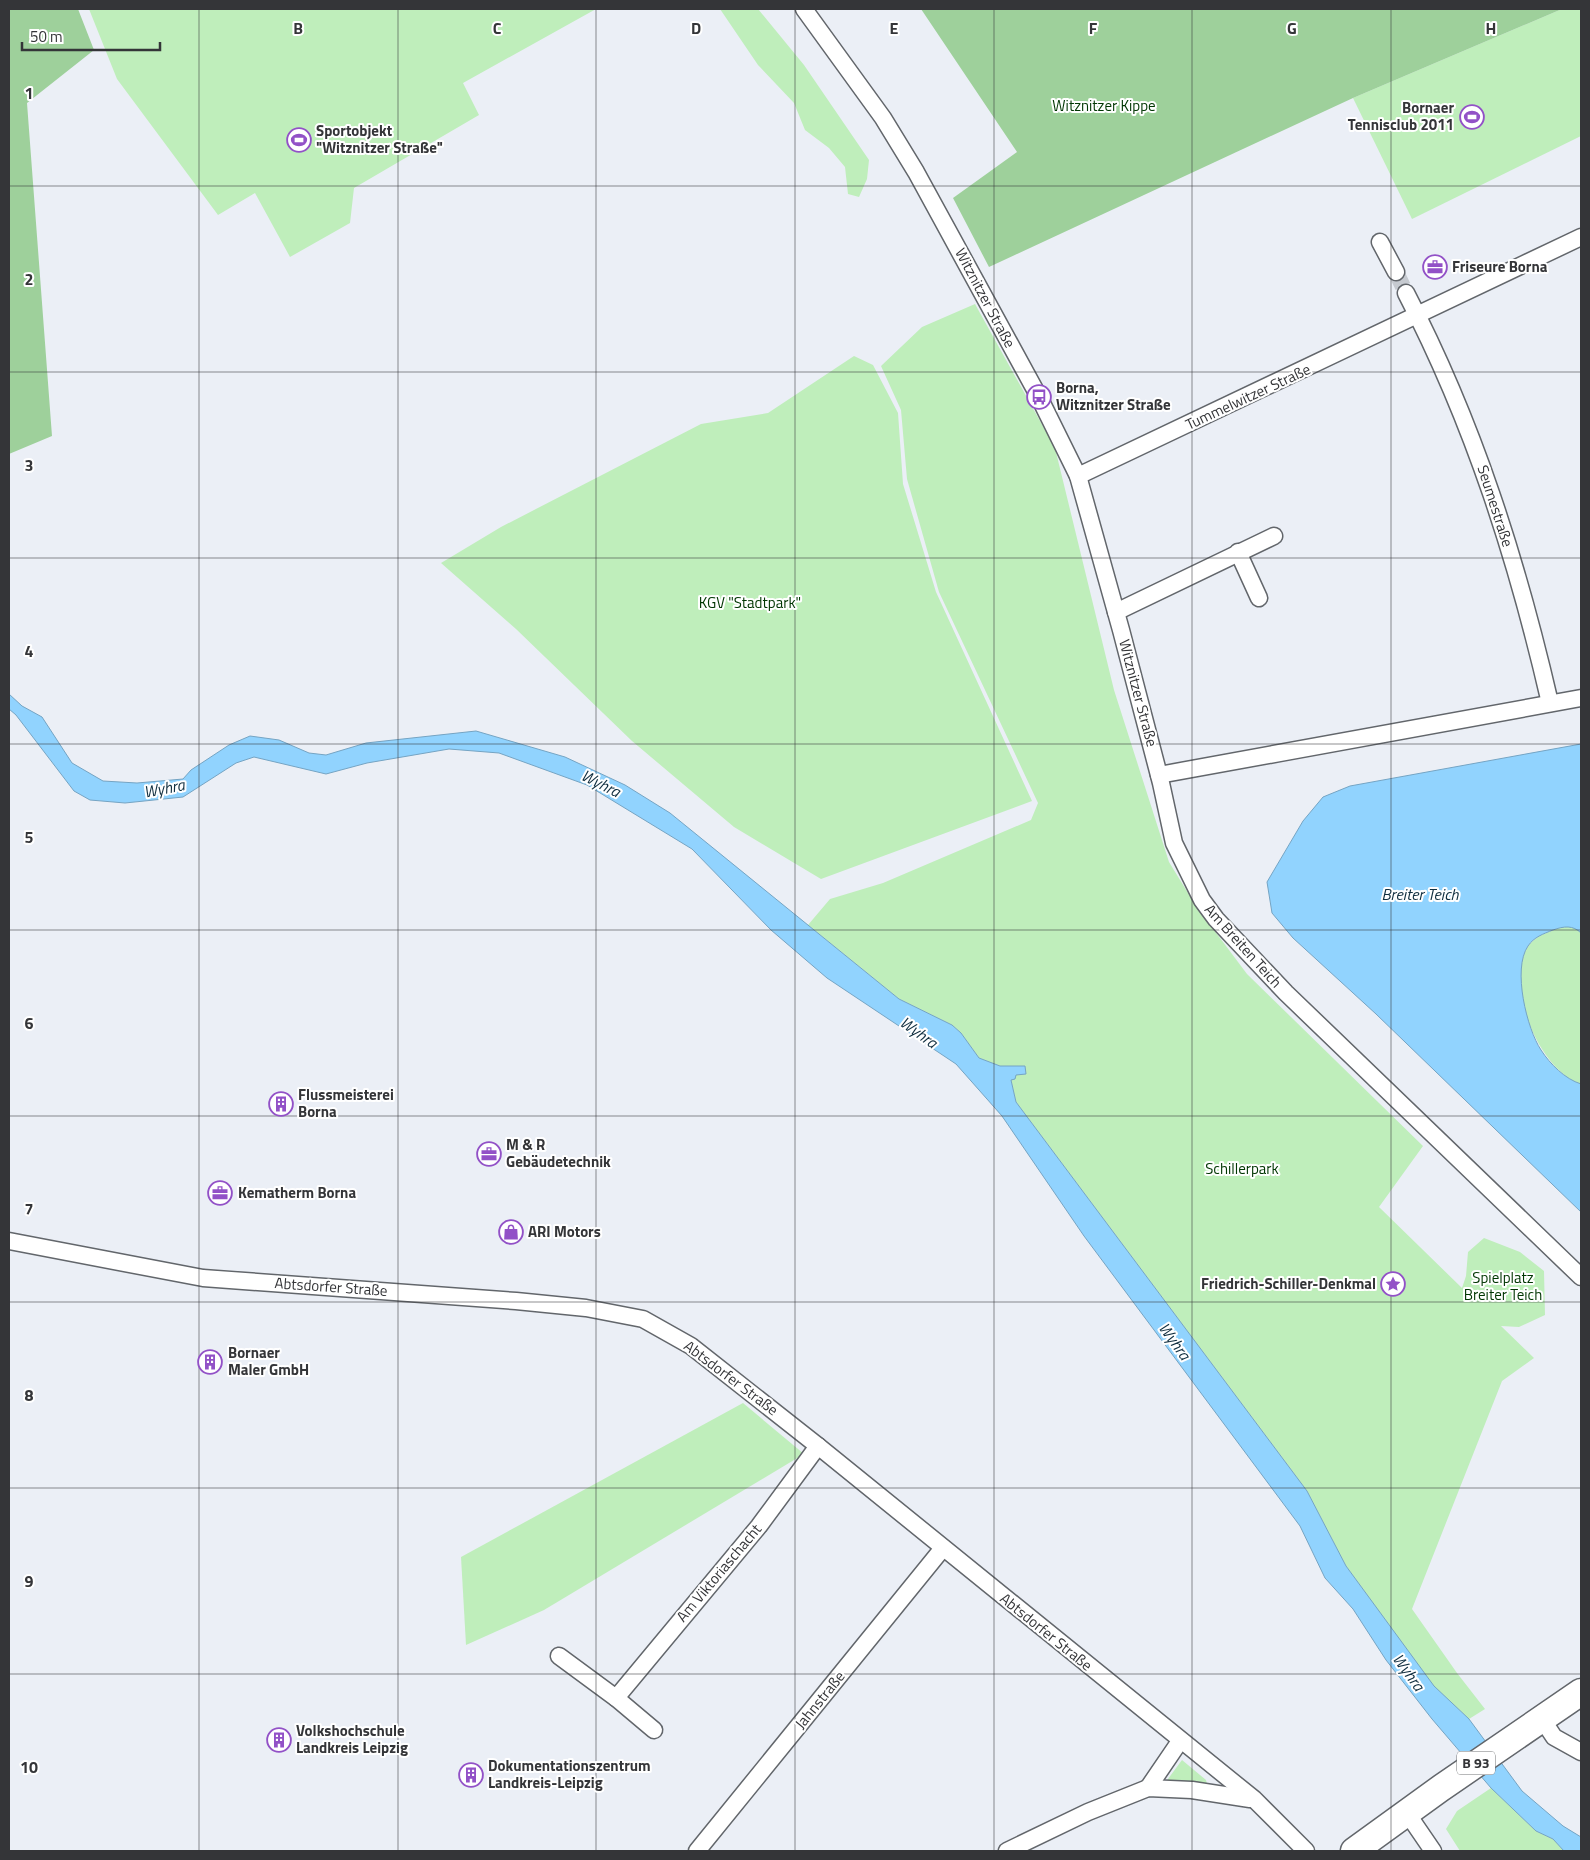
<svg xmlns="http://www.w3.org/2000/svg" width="1590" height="1860" font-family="'Titillium Web',sans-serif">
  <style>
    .green { fill: #bfeebb }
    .forest { fill: #9ed09b }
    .water { fill: #91d3fe; stroke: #75a4c3 }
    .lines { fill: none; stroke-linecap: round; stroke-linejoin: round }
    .street-tunnel { stroke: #c6cad0; stroke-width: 16; stroke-dasharray: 16 8; stroke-linecap: butt }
    .street-casing { stroke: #62666b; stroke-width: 19 }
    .primary-casing { stroke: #62666b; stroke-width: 29 }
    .street { stroke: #fff; stroke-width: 16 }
    .primary { stroke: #fff; stroke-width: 26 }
    .grid { fill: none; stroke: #343538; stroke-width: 1; stroke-opacity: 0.55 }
    .labels { text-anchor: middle; stroke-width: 4; stroke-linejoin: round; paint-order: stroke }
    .shield { fill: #fff; stroke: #717274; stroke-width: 1 }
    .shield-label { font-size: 14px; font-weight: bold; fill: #343538 }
    .park-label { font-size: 15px; fill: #003602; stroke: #fff }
    .poi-label { font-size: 15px; font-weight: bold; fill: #343538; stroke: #fff; text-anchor: start }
    .street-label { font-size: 15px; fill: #343538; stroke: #fff }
    .water-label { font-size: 16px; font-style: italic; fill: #102e3f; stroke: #fff }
    .grid-label { font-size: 16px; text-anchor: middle; font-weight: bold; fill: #343538; stroke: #fff; stroke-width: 4; stroke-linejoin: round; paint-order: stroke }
  </style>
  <rect width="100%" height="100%" fill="#ebeff6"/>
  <g class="green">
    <polygon points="89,9 596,9 463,83 479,115 354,188 350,223 290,257 255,193 218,215 117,79"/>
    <polygon points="720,9 758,9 804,65 869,160 867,179 859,197 848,194 845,167 829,148 805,130 794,103 758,65"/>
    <polygon points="1562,9 1581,9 1581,136 1412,219 1353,98"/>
    <polygon points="975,304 1055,448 1114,690 1169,862 1196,906 1247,974 1423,1146 1379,1207 1462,1288 1466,1276 1468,1252 1484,1238 1520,1252 1544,1271 1545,1315 1519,1327 1501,1326 1534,1358 1502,1381 1412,1609 1457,1673 1485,1709 1469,1719 1434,1687 1346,1566 1307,1491 1016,1102 1011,1080 1025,1066 1000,1066 979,1058 961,1033 952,1025 899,999 808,925 830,899 883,883 1031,820 1038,803 939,592 907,479 901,410 881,366 922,327"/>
    <polygon points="854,356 873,365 898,413 903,484 936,592 1032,801 821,879 734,827 632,741 516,629 441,563 501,527 701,424 768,413"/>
    <path d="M 1562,927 L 1576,927 L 1581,933 L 1581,1084 C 1540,1072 1504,985 1527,948 C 1535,935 1549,932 1562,927 Z"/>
    <polygon points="743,1403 804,1454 544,1610 466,1645 461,1557"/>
    <polygon points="1182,1760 1206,1780 1207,1784 1165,1783"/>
    <polygon points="1491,1788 1536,1831 1553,1839 1564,1851 1460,1851 1446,1829 1457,1811"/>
  </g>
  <g class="forest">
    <polygon points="9,9 78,9 94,50 27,103 52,436 9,454"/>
    <polygon points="921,9 1562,9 1353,98 989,267 953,198 1017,152"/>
  </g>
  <g class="water">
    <polygon points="9,694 22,706 42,717 72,763 103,781 137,783 183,779 191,770 229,745 250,736 279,740 309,753 326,755 366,743 476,731 565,757 625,785 670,813 899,999 952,1025 961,1033 979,1058 1000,1066 1025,1066 1026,1074 1016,1075 1015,1079 1011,1080 1016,1102 1307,1491 1346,1566 1434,1686 1469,1719 1522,1791 1563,1826 1581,1837 1581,1851 1564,1851 1553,1839 1536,1831 1491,1788 1432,1719 1386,1660 1353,1609 1325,1578 1300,1526 1084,1236 1002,1116 956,1064 827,978 771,930 692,849 587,785 499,753 449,749 367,763 326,774 254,757 236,763 183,797 125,803 90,800 74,791 16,715 9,709"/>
    <path d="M 1581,744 L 1581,933 C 1573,925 1564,926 1553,930 C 1543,934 1534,937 1528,946 C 1512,969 1527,1029 1541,1050 C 1550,1064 1565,1079 1581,1084 L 1581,1212 L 1376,1014 L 1293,938 L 1272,913 L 1267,882 L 1303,821 L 1323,797 L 1350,786 Z"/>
  </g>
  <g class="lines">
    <polyline class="street-tunnel" points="1396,272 1406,293"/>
    <g class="street-casing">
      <g id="street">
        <polyline points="804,9 883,118 916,172 1039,397 1078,476 1121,630 1161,783 1174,843 1202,900 1216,919 1286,993 1581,1277"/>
        <polyline points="1380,242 1396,272"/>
        <path d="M 1406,293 C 1474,424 1517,560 1550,703"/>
        <polyline points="1078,476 1581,237"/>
        <polyline points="1238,552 1259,598"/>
        <polyline points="1116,612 1274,536"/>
        <polyline points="1159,775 1581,698"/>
        <polyline points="9,1241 203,1278 516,1301 586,1308 643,1319 691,1346 818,1446 1254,1799 1306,1851"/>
        <polyline points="559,1656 616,1698 759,1526 818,1446"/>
        <polyline points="616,1698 654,1730"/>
        <polyline points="1542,1719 1554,1737 1581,1752"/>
        <polyline points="1148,1788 1180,1741"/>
        <polyline points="1407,1813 1433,1851"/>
        <polyline points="697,1851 943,1548"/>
        <polyline points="1007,1851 1088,1812 1148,1788 1192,1790 1250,1799"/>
      </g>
    </g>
    <g class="primary-casing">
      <polyline id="primary" points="1354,1851 1441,1788 1581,1692"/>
    </g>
    <use href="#street" class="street"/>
    <use href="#primary" class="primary"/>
  </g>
  <path class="grid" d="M 199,9 L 199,1851M 398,9 L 398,1851M 596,9 L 596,1851M 795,9 L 795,1851M 994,9 L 994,1851M 1192,9 L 1192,1851M 1391,9 L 1391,1851M 9,186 L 1581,186M 9,372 L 1581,372M 9,558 L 1581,558M 9,744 L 1581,744M 9,930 L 1581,930M 9,1116 L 1581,1116M 9,1302 L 1581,1302M 9,1488 L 1581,1488M 9,1674 L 1581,1674"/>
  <defs>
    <g id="stadium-ring" transform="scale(1.25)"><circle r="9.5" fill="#fff" stroke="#9251c7" stroke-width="1.5"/><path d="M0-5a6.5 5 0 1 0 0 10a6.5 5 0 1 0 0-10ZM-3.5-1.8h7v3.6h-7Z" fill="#9251c7"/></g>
    <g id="office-ring" transform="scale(1.25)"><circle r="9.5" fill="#fff" stroke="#9251c7" stroke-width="1.5"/><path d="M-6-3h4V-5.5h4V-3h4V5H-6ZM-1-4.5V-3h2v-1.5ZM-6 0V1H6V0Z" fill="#9251c7"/></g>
    <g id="bus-ring" transform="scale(1.25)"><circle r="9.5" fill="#fff" stroke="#9251c7" stroke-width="1.5"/><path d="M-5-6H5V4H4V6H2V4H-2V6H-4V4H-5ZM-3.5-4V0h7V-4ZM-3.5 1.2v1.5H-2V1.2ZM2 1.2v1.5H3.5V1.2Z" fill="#9251c7"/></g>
    <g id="building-ring" transform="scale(1.25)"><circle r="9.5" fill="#fff" stroke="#9251c7" stroke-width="1.5"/><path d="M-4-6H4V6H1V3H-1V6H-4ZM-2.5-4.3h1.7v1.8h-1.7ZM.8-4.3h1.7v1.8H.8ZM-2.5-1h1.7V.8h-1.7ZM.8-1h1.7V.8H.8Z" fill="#9251c7"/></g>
    <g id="shop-ring" transform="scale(1.25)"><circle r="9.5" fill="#fff" stroke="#9251c7" stroke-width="1.5"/><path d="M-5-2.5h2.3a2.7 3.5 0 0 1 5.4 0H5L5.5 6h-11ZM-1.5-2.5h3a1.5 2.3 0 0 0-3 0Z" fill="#9251c7"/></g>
    <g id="sight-ring" transform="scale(1.25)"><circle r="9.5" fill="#fff" stroke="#9251c7" stroke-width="1.5"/><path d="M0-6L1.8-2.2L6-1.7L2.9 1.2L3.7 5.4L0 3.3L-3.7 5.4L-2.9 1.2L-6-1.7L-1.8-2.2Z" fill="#9251c7"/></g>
  </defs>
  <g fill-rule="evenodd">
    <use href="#stadium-ring" x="1472" y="117"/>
    <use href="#stadium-ring" x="299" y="140"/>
    <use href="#office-ring" x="1435" y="267"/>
    <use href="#bus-ring" x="1039" y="397"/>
    <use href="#building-ring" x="281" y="1104"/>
    <use href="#office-ring" x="489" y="1154"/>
    <use href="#office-ring" x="220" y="1193"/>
    <use href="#shop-ring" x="511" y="1232"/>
    <use href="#sight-ring" x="1393" y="1284"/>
    <use href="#building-ring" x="210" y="1362"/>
    <use href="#building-ring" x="279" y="1740"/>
    <use href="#building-ring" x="471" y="1775"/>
  </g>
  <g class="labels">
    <rect class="shield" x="1457" y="1751.5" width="38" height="23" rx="4"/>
    <g class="shield-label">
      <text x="1476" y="1768">B 93</text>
    </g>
    <g class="park-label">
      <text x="1104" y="111">Witznitzer Kippe</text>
      <text x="750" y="608">KGV "Stadtpark"</text>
      <text x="1242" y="1174">Schillerpark</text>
      <text x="1503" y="1283">Spielplatz<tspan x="1503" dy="17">Breiter Teich</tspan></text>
    </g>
    <g class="poi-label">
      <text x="1454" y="113" text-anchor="end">Bornaer<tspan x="1454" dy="17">Tennisclub 2011</tspan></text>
      <text x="316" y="136">Sportobjekt<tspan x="316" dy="17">"Witznitzer Straße"</tspan></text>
      <text x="1452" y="272">Friseure Borna</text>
      <text x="1056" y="393">Borna,<tspan x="1056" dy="17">Witznitzer Straße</tspan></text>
      <text x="298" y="1100">Flussmeisterei<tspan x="298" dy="17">Borna</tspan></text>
      <text x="506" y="1150">M &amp; R<tspan x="506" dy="17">Gebäudetechnik</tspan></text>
      <text x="238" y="1198">Kematherm Borna</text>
      <text x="528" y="1237">ARI Motors</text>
      <text x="1376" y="1289" text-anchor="end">Friedrich-Schiller-Denkmal</text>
      <text x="228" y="1358">Bornaer<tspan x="228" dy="17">Maler GmbH</tspan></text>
      <text x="296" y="1736">Volkshochschule<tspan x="296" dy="17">Landkreis Leipzig</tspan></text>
      <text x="488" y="1771">Dokumentationszentrum<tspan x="488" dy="17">Landkreis-Leipzig</tspan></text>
    </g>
    <g class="street-label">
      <text transform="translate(985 298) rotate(62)" y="5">Witznitzer Straße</text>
      <text transform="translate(1248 397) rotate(-25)" y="5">Tummelwitzer Straße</text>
      <text transform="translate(1495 506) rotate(72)" y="5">Seumestraße</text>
      <text transform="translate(1138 693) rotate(75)" y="5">Witznitzer Straße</text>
      <text transform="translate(1243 946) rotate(48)" y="5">Am Breiten Teich</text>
      <text transform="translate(331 1287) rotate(4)" y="5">Abtsdorfer Straße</text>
      <text transform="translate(731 1378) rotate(37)" y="5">Abtsdorfer Straße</text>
      <text transform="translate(719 1573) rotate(-50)" y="5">Am Viktoriaschacht</text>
      <text transform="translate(1046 1632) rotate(39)" y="5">Abtsdorfer Straße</text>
      <text transform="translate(820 1700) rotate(-51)" y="5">Jahnstraße</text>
    </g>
    <g class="water-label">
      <text transform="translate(601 783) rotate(27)" y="6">Wyhra</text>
      <text transform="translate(164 788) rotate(-11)" y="6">Wyhra</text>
      <text x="1420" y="900">Breiter Teich</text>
      <text transform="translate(919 1032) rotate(36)" y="6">Wyhra</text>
      <text transform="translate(1175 1341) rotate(54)" y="6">Wyhra</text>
      <text transform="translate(1409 1672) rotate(54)" y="6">Wyhra</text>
    </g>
  </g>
  <g class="grid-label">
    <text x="298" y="34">B</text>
    <text x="497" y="34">C</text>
    <text x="696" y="34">D</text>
    <text x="894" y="34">E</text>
    <text x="1093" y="34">F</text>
    <text x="1292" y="34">G</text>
    <text x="1491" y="34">H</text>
    <text x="29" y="99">1</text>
    <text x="29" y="285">2</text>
    <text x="29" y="471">3</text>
    <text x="29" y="657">4</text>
    <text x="29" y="843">5</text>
    <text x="29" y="1029">6</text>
    <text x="29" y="1215">7</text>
    <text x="29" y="1401">8</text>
    <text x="29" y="1587">9</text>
    <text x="29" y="1773">10</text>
  </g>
  <rect width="1590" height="1860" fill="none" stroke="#343538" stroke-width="20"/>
  <path d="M22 42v8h138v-8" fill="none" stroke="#343538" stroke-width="2.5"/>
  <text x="30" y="42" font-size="15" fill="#343538" stroke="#ffffff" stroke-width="4" paint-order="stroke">50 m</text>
</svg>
